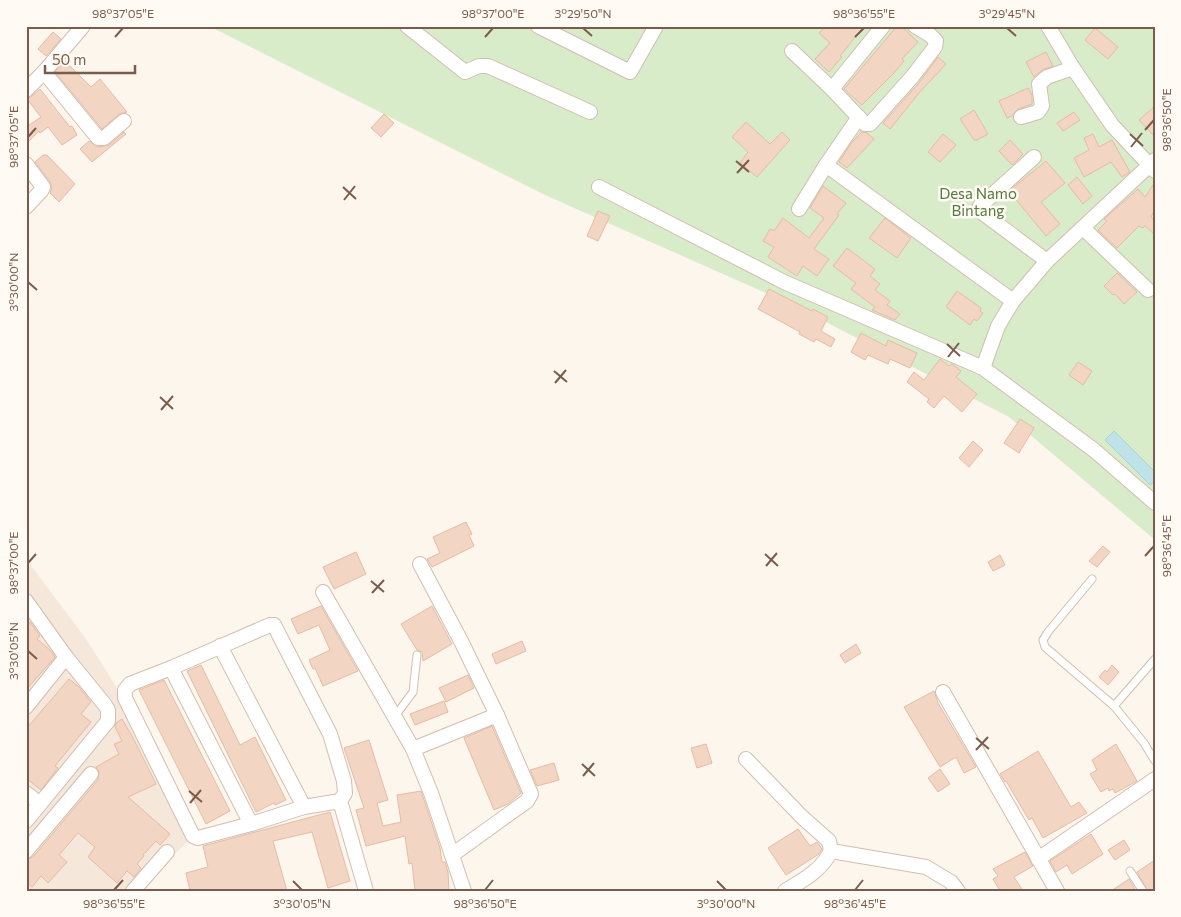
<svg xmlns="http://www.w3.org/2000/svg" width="1181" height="917" font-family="Commissioner,sans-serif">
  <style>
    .residential { fill: #f5e8da }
    .green { fill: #d8ecc9 }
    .water { fill: #bfe3e8; stroke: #a5d3da }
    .building { fill: #f3d5c3; stroke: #e6bba3 }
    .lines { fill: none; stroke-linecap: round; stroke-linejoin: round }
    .service-casing { stroke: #d1beb0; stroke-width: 9 }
    .minor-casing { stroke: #d1beb0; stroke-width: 16 }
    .service { stroke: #fff; stroke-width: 7 }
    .minor { stroke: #fff; stroke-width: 14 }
    .ticks { fill: none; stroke: #7a5c4d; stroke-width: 2 }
    .labels { text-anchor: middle; stroke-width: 5; stroke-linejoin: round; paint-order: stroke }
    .park-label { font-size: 15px; fill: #537a41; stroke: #fffaf3 }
    .neatline { fill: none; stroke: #7a5c4d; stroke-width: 2 }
    .ticks-label { font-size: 12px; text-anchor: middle; fill: #7a5c4d }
  </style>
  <rect width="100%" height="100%" fill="#fdf6ec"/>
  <polygon class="residential" points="26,559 86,639 126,702 189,840 138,891 26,891"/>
  <polygon class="green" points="209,26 1155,26 1155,540 1009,417 795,306 545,195"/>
  <polygon class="water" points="1114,431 1155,472 1155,481 1150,485 1105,440"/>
  <g class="building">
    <polygon points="826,26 864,26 840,56 842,57 829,72 815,59 830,43 819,33"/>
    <polygon points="897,26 901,26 918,42 902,59 904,61 894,73 862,105 844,89"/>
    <polygon points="1095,28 1118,47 1108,59 1085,40"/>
    <polygon points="53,32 61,39 46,56 38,49"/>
    <polygon points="1046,52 1053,66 1042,70 1034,77 1026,62"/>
    <polygon points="938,57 946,64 919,93 890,129 883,123 919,83"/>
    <polygon points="65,61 91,87 100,79 127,112 119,114 102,129 55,72"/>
    <polygon points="1028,88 1032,95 1032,104 1018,109 1012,116 1007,118 999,101"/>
    <polygon points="40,89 70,127 72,126 77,135 62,145 48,127 40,133 39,131 26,144 26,127 41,117 27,99 32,96"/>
    <polygon points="1155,106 1155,137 1139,120"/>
    <polygon points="974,110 988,134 977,140 974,140 960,119"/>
    <polygon points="1074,112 1080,120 1063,131 1057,123"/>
    <polygon points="384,114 394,123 381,137 371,128"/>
    <polygon points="746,122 770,144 782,132 790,140 757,177 740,163 748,152 732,137"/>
    <polygon points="124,132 126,134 92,162 80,149 89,141 98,147 109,145"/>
    <polygon points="862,132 867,133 874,139 847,168 839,162 852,142"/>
    <polygon points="943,134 956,145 940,162 928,152"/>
    <polygon points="1093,134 1099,147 1112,140 1130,172 1128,173 1122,177 1111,162 1084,177 1074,158 1089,150 1084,138"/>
    <polygon points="1010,140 1023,154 1012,165 999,151"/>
    <polygon points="43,155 47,155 75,184 59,202 50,193 52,187 50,182 35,162"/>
    <polygon points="1046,161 1065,183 1041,202 1060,224 1046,236 1009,191"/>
    <polygon points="1077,177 1092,196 1083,204 1068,185"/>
    <polygon points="1155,182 1155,209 1151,217 1155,221 1155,235 1145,226 1143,228 1139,226 1117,248 1098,230 1107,221 1104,219 1138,189 1145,197"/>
    <polygon points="823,186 846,203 837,214 839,215 814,249 829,259 817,276 803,266 797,276 768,257 774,247 763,241 770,229 774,231 783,218 809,238 824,218 810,208"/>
    <polygon points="598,211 610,216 598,241 587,236"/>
    <polygon points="885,218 911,238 897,258 869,238"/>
    <polygon points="847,248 875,269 870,276 880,284 875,290 890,301 887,305 900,314 895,320 872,310 875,307 851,289 856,283 833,266"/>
    <polygon points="1117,273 1137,292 1124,304 1115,294 1113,295 1104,286"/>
    <polygon points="769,289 812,311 813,309 828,317 821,331 835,339 831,347 816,339 814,342 799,334 800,332 758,309"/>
    <polygon points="957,291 981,308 980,311 983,313 977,321 974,319 970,325 946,307"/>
    <polygon points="861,333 886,346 888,340 917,353 910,368 890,359 888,364 868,355 865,360 851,352"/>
    <polygon points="940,359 949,366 952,364 961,371 956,377 977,394 962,412 944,396 934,408 927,402 929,399 907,382 914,372 924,380"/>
    <polygon points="1078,362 1092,371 1083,385 1069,375"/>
    <polygon points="1020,419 1034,428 1019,453 1004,443"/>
    <polygon points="973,441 983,450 969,467 959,458"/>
    <polygon points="466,522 472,534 469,535 474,546 432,567 427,559 440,553 433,537"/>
    <polygon points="1103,546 1110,552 1097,567 1089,561"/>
    <polygon points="356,552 366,574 334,589 323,567"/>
    <polygon points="1000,555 1005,565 993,571 988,562"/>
    <polygon points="321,606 358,671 323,686 315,668 313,669 309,660 330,650 319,625 298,634 291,619"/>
    <polygon points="432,606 452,644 423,661 422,652 417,650 401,624"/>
    <polygon points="30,622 40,636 37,639 50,650 55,657 26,690 26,627"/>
    <polygon points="522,641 526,651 496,664 492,654"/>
    <polygon points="856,644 861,653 845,663 840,655"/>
    <polygon points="201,665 240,745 255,737 286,800 275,805 274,803 256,812 187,671"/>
    <polygon points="1112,665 1119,672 1108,685 1099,677 1105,670 1107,672"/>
    <polygon points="468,675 474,688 446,702 439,688"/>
    <polygon points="69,679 79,687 91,702 81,714 91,722 55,766 58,768 41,790 26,778 26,729"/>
    <polygon points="164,680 230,811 206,824 139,690"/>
    <polygon points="934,691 938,703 976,767 964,773 956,757 940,767 904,707"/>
    <polygon points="444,701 448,712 415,725 410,714"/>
    <polygon points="122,719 132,736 156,784 128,797 170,834 160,845 156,841 146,852 143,854 144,856 137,864 141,868 134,877 127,871 117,883 88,857 95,847 78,833 59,855 67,862 48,883 41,876 32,887 26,882 26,860 33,857 98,780 99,772 96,767 119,754 114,744 122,741 115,727 116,723"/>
    <polygon points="492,726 521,793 508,804 494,810 464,738"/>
    <polygon points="369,740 388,800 377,803 383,826 401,822 397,795 421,791 440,848 442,862 445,862 448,872 449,891 415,891 412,863 409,864 405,836 366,846 356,810 364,808 344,748"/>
    <polygon points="706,744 712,763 697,768 691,748"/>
    <polygon points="1116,744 1137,781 1115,793 1113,789 1109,791 1108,788 1101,792 1090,774 1097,770 1092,760"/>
    <polygon points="1038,751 1071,807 1079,802 1087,813 1043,838 1032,818 1029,820 1006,781 1005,782 1000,774"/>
    <polygon points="554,763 559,780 537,786 530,770"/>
    <polygon points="940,769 950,784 938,792 928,778"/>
    <polygon points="330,812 350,881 328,888 312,832 273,841 287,891 190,891 186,873 208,867 203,846"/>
    <polygon points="798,829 810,846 817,842 822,849 819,854 786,875 768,848"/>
    <polygon points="1091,834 1103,854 1072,874 1067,865 1056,872 1050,861"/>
    <polygon points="1124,840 1130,850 1115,860 1108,850"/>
    <polygon points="1025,852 1033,866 1014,877 1023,891 1000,891 993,879 998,876 993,869"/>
    <polygon points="1155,860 1155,891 1148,891 1137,872"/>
    <polygon points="1129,879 1136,891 1111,891"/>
  </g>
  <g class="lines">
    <g class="service-casing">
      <g id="service">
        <polyline points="1092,579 1048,632 1043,640 1045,647 1114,706 1144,743 1155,761"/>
        <polyline points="1114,706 1155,659"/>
        <polyline points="395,716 413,692 417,655"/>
        <polyline points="1130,871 1143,891"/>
      </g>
    </g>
    <g class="minor-casing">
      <g id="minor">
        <polyline points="407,26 465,72 479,66 488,66 590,112"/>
        <polyline points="538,26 630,72 655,28 652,26"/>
        <polyline points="1048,26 1073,68 1112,125 1155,171"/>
        <polyline points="792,51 832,89 865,124 870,124 912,77 935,47 936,41 930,35 915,26"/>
        <polyline points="44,72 98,138 104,138 124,121"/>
        <polyline points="832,89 883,26"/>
        <polyline points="26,90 44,72 83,26"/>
        <polyline points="859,117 826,165 1013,301"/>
        <polyline points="1021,117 1038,112 1042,106 1039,84 1047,77 1073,68"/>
        <polyline points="1034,157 980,206 980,211 1047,261"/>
        <polyline points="26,164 43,187 41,191 26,207"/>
        <polyline points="599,187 784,282 983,368 1094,450 1155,503"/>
        <polyline points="799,209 826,165"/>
        <polyline points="1083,228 1148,290"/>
        <polyline points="983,368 998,326 1013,301 1047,261 1155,160"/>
        <polyline points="420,564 461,641 497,715 531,794 527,801 452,855"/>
        <polyline points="323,592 413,749 431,793 464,891"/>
        <polyline points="26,601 66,657 105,705 108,710 108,721 40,804"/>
        <polyline points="220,646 304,807"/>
        <polyline points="171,668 251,824"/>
        <polyline points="943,692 1057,891"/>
        <polyline points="26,707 66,657"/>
        <polyline points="413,749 497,715"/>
        <path d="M 746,759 L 802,817 L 829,841 L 831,851 C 821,871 803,880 785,891"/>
        <polyline points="26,793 40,804 26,821"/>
        <polyline points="340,801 345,793 344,781 330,734 274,625 270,625 171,668 130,684 125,690 125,698 193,836 198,838 251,824 304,807 340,801 366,891"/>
        <polyline points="26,851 91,774"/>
        <polyline points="831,851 926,867 951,882 958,891"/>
        <polyline points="1038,859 1155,779"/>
        <polyline points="133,891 167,852"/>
      </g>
    </g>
    <use href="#service" class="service"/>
    <use href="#minor" class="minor"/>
  </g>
  <path class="ticks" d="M 583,28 L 592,36M 1007,28 L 1016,36M 115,37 L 123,28M 485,37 L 493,28M 855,37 L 864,28M 1145,130 L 1154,120M 1130,134 L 1143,146M 28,137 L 36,128M 1131,147 L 1142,133M 736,161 L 749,172M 737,173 L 749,160M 343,187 L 356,199M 344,200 L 355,186M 28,282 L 37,290M 947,344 L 960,356M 948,357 L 959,343M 554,371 L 567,382M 555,383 L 566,370M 160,397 L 173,409M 161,410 L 173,396M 765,554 L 778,566M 1145,556 L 1154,546M 28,563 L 36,554M 766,566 L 777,553M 371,581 L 384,592M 372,593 L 384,580M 28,651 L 37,659M 976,738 L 989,749M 976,750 L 988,737M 582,764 L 595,776M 583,776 L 594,763M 189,791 L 202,802M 190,803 L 201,790M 293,881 L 302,890M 717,881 L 726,890M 114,890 L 123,880M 485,890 L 493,880M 855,890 L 863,880"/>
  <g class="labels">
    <g class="park-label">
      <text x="978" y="199">Desa Namo<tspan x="978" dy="17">Bintang</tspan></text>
    </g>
  </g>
  <rect width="1181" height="917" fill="none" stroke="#fffaf3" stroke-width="55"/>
  <path d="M45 65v8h90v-8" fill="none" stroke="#7a5c4d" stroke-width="2.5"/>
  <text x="52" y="65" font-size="15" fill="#7a5c4d" stroke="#fffaf3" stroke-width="4" paint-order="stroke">50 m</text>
  <rect x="28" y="28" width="1126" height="862" class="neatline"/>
  <g class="ticks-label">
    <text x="123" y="18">98°37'05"E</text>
    <text x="493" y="18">98°37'00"E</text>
    <text x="583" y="18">3°29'50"N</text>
    <text x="864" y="18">98°36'55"E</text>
    <text x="1007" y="18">3°29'45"N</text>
    <text transform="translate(1167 120) rotate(-90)" y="4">98°36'50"E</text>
    <text transform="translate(14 137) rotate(-90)" y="4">98°37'05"E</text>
    <text transform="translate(14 282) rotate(-90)" y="4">3°30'00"N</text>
    <text transform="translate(1167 546) rotate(-90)" y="4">98°36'45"E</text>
    <text transform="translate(14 563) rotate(-90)" y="4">98°37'00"E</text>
    <text transform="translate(14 651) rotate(-90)" y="4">3°30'05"N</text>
    <text x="114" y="908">98°36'55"E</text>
    <text x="302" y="908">3°30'05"N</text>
    <text x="485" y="908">98°36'50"E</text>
    <text x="726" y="908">3°30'00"N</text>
    <text x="855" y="908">98°36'45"E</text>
  </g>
</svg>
